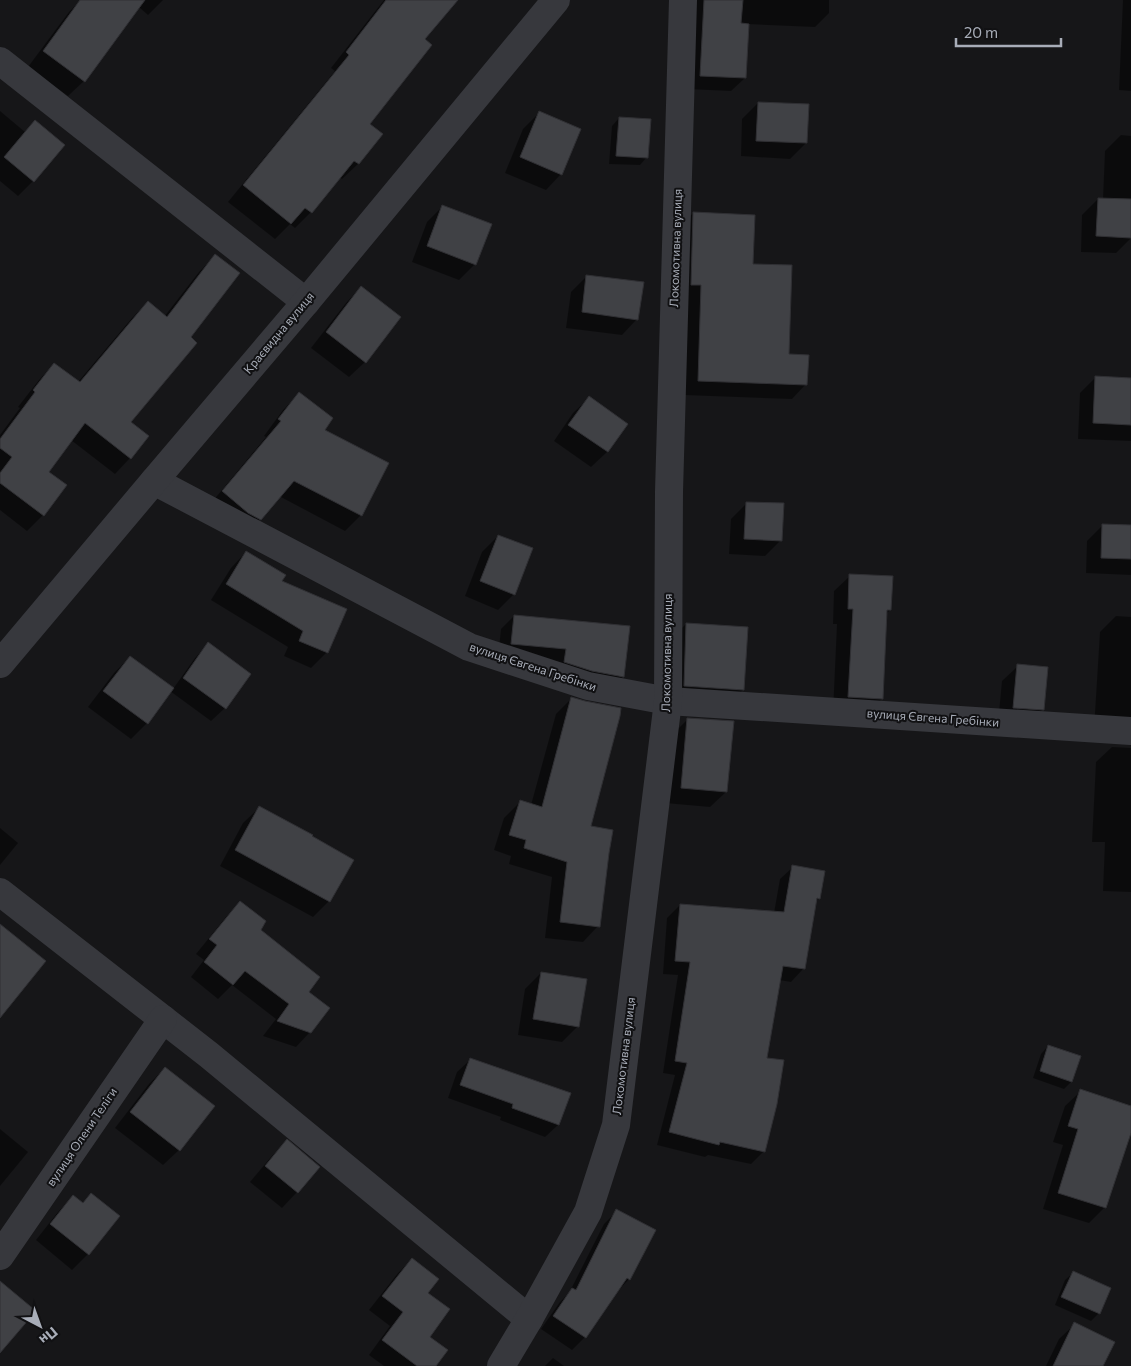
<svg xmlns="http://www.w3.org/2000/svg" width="1131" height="1366" font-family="Commissioner,sans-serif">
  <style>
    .shadow { fill: #0007 }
    .building { fill: #404145; stroke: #303034 }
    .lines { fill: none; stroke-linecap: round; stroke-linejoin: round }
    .minor { stroke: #37383d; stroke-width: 28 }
    .labels { text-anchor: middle; stroke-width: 4; stroke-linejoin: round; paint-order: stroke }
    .street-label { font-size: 12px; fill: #a8adb8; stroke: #111113 }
  </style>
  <rect width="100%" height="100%" fill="#161618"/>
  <g class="shadow">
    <polygon points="81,0 89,0 84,81 68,96 28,67 69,12"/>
    <polygon points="131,0 163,0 148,15"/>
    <polygon points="384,0 456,0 423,39 368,124 381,134 358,164 342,179 339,177 311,212 295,228 290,224 275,239 228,202 335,71 331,68"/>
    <polygon points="690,0 829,0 829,13 815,27 747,24 745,78 731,91 687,89"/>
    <polygon points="1123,0 1131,0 1131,91 1119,90"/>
    <polygon points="758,103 806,143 790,159 741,156 742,119"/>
    <polygon points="0,111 25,132 36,121 64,145 33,181 18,196 0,181"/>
    <polygon points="539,113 561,174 546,190 505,173 523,129"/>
    <polygon points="619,118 647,157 640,165 609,164 612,126"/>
    <polygon points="1121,135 1131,136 1131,238 1116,253 1081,252 1082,215 1098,199 1103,199 1105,151"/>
    <polygon points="443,206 475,264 459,280 412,262 427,222"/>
    <polygon points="693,213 752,265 787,355 806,384 792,399 684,395 679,228"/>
    <polygon points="215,256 189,337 129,422 130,458 115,474 71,440 47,472 43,515 27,531 0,510 0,435 20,408 18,407 39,380 54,364 78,382 132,318 148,302 164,317 199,272"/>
    <polygon points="587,276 637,319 622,335 566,328 571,292"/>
    <polygon points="361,287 365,362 349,377 311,348 346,303"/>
    <polygon points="1096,377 1131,379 1131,441 1078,439 1080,393"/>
    <polygon points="299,394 323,430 361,515 345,531 279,496 260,519 245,535 207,508 266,437 264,436 283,410"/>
    <polygon points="589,398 627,424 607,452 591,467 554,441 573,413"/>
    <polygon points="747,503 781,540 765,556 729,554 731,519"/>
    <polygon points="1103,525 1131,527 1131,575 1086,573 1087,541"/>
    <polygon points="498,536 514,594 498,610 465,596 482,552"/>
    <polygon points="246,552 327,652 311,668 284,656 288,647 211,600 231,568"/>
    <polygon points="850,576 890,610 886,614 882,699 866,714 833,712 837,624 833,624 834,591"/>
    <polygon points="514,616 623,676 610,690 498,658 501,629"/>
    <polygon points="1116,616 1131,617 1131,747 1129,740 1094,729 1100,632"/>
    <polygon points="686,624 743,690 727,705 668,702 670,640"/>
    <polygon points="208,644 225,708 211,721 170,691 147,723 131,739 88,707 114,673 130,657 173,689 195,658"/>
    <polygon points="1018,666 1043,709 1027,725 998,723 1002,681"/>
    <polygon points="572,698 589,827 598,926 583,942 545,938 552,877 509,864 511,856 494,850 504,818 520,802 531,805 556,714"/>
    <polygon points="688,719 726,792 710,807 665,803 672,735"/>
    <polygon points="1112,747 1131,748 1131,892 1103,891 1105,842 1092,842 1096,762"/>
    <polygon points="259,808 329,901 313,917 220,866 243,823"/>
    <polygon points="0,828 18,843 0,865"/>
    <polygon points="793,867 819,898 815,902 803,969 791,982 779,980 766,1059 764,1151 751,1164 708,1155 705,1157 657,1145 675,1075 663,1073 678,975 663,974 667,918 680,905 774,913 780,879"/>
    <polygon points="240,903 307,992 310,1032 296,1047 263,1036 276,1019 232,985 218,999 191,977 204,960 196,954 226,917"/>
    <polygon points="541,973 578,1026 562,1042 518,1035 525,989"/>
    <polygon points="1048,1046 1071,1082 1064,1089 1033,1078 1041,1054"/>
    <polygon points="470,1060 558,1125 545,1137 500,1120 501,1117 448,1098 457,1072"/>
    <polygon points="165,1068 179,1150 163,1165 115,1128 149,1084"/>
    <polygon points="1081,1091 1131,1108 1131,1129 1105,1207 1089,1223 1043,1209 1063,1145 1053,1142 1065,1106"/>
    <polygon points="0,1129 28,1152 0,1186"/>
    <polygon points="287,1141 297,1192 282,1208 250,1182 271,1157"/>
    <polygon points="74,1196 82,1204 119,1216 88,1254 72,1270 36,1240 58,1212"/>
    <polygon points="617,1211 629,1279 617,1292 585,1337 572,1350 541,1329 560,1302 569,1293 604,1224"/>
    <polygon points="412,1259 426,1293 429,1337 434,1366 384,1366 369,1355 390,1326 369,1310 398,1273"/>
    <polygon points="1073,1273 1109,1289 1099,1313 1091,1321 1055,1305 1065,1280"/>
    <polygon points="1075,1324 1102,1366 1046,1366 1059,1339"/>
    <polygon points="553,1358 564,1366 545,1366"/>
  </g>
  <g class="building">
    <polygon points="80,0 145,0 85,82 43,51"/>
    <polygon points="386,0 458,0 425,39 432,45 370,124 383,134 359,164 354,161 312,213 305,208 291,224 243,185 349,55 346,52"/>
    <polygon points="704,0 743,0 741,23 749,24 746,78 700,76"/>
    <polygon points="758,102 809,104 807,143 756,141"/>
    <polygon points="539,111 581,129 562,175 520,157"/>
    <polygon points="619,117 651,119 648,158 616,156"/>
    <polygon points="35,120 65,145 34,182 4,157"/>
    <polygon points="1098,198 1131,199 1131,238 1096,236"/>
    <polygon points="442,205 492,224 476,265 427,246"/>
    <polygon points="693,212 755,215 753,264 792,265 789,354 809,355 807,385 698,381 701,285 691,285"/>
    <polygon points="215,254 240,273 191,337 197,343 131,422 149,436 131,459 85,423 49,472 67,485 44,516 0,483 0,473 12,457 0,448 0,439 35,392 33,390 54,363 80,382 148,301 167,317"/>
    <polygon points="586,275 644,282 638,320 582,312"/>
    <polygon points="361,286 401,317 366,363 326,332"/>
    <polygon points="1095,376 1131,378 1131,425 1093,423"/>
    <polygon points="299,392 333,418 325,430 389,463 362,516 294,481 261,520 248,513 222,491 281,421 278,419"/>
    <polygon points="589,396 628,424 608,452 568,425"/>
    <polygon points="746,502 784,503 782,541 744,539"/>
    <polygon points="1102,524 1131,525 1131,559 1101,558"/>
    <polygon points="498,535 533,548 515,595 480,581"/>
    <polygon points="246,551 286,575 282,581 347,609 328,653 299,641 303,631 226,584"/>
    <polygon points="849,574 893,576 891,610 887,610 883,699 848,697 853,609 848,609"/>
    <polygon points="514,615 630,626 624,677 592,671 564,662 566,649 511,644"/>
    <polygon points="686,623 748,627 744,690 684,686"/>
    <polygon points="208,642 251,674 226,709 183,678"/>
    <polygon points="130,656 174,688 148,724 103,691"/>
    <polygon points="1017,664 1048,667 1044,710 1013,708"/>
    <polygon points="571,697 585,701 621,708 620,716 591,826 613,830 609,853 600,927 560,922 567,862 524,848 526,840 509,835 520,800 542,807"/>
    <polygon points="687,718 734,721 727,792 681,788"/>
    <polygon points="259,806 313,835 312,836 354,860 330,902 235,850"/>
    <polygon points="792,865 825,871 820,899 817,898 805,969 783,966 767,1058 784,1060 777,1104 765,1152 720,1142 719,1145 669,1132 687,1063 675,1061 690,962 675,961 680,904 784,912"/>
    <polygon points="240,901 266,921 261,930 320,977 309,992 330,1008 311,1033 277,1021 289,1004 245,971 233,985 204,962 217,945 209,939"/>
    <polygon points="0,924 46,961 0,1018"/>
    <polygon points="541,972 587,979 579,1027 533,1019"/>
    <polygon points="1048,1045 1081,1056 1072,1082 1040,1071"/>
    <polygon points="470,1058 571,1093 559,1125 512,1108 513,1104 460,1085"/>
    <polygon points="165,1067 215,1106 180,1151 130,1112"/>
    <polygon points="1080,1089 1131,1106 1131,1133 1106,1208 1058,1193 1078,1129 1068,1126"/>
    <polygon points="287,1139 320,1167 298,1193 265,1166"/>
    <polygon points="91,1193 120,1216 89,1255 50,1224 73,1195 83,1203"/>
    <polygon points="616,1209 656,1230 630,1280 627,1278 586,1338 553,1316 572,1288 576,1290"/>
    <polygon points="412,1258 439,1279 428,1293 450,1309 430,1337 448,1350 436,1366 417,1366 382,1340 403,1312 382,1296"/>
    <polygon points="1073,1271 1111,1288 1100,1314 1061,1297"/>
    <polygon points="0,1281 36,1311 0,1353"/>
    <polygon points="1074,1322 1115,1342 1103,1366 1053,1366"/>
  </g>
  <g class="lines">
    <g class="minor">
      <polyline points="0,61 306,302"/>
      <polyline points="154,481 469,647 588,686 668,701 1131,731"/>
      <polyline points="0,664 154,481 306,302 556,0"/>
      <polyline points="0,892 209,1055 529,1319"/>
      <polyline points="0,1256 163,1019"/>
      <polyline points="501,1366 529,1319 588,1212 616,1125 668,701 669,492 683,0"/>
    </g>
  </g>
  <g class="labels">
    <g class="street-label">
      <text transform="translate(676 248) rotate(-88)" y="4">Локомотивна вулиця</text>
      <text transform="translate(279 333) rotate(-50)" y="4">Краєвидна вулиця</text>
      <text transform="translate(667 653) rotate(-89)" y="4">Локомотивна вулиця</text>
      <text transform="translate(533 667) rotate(18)" y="4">вулиця Євгена Гребінки</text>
      <text transform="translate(933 718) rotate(4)" y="4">вулиця Євгена Гребінки</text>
      <text transform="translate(624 1056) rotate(-83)" y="4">Локомотивна вулиця</text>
      <text transform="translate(82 1137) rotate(-56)" y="4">вулиця Олени Теліги</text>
    </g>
  </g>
  <g transform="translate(40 1326) rotate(139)" stroke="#111113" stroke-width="4" paint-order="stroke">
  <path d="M0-4L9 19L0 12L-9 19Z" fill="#a8adb8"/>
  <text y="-8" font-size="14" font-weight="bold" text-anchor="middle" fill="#a8adb8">Пн</text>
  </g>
  <path d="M956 38v8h105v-8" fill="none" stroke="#a8adb8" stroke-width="2.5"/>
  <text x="964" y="38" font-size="15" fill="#a8adb8" stroke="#111113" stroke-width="4" paint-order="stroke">20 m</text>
</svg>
